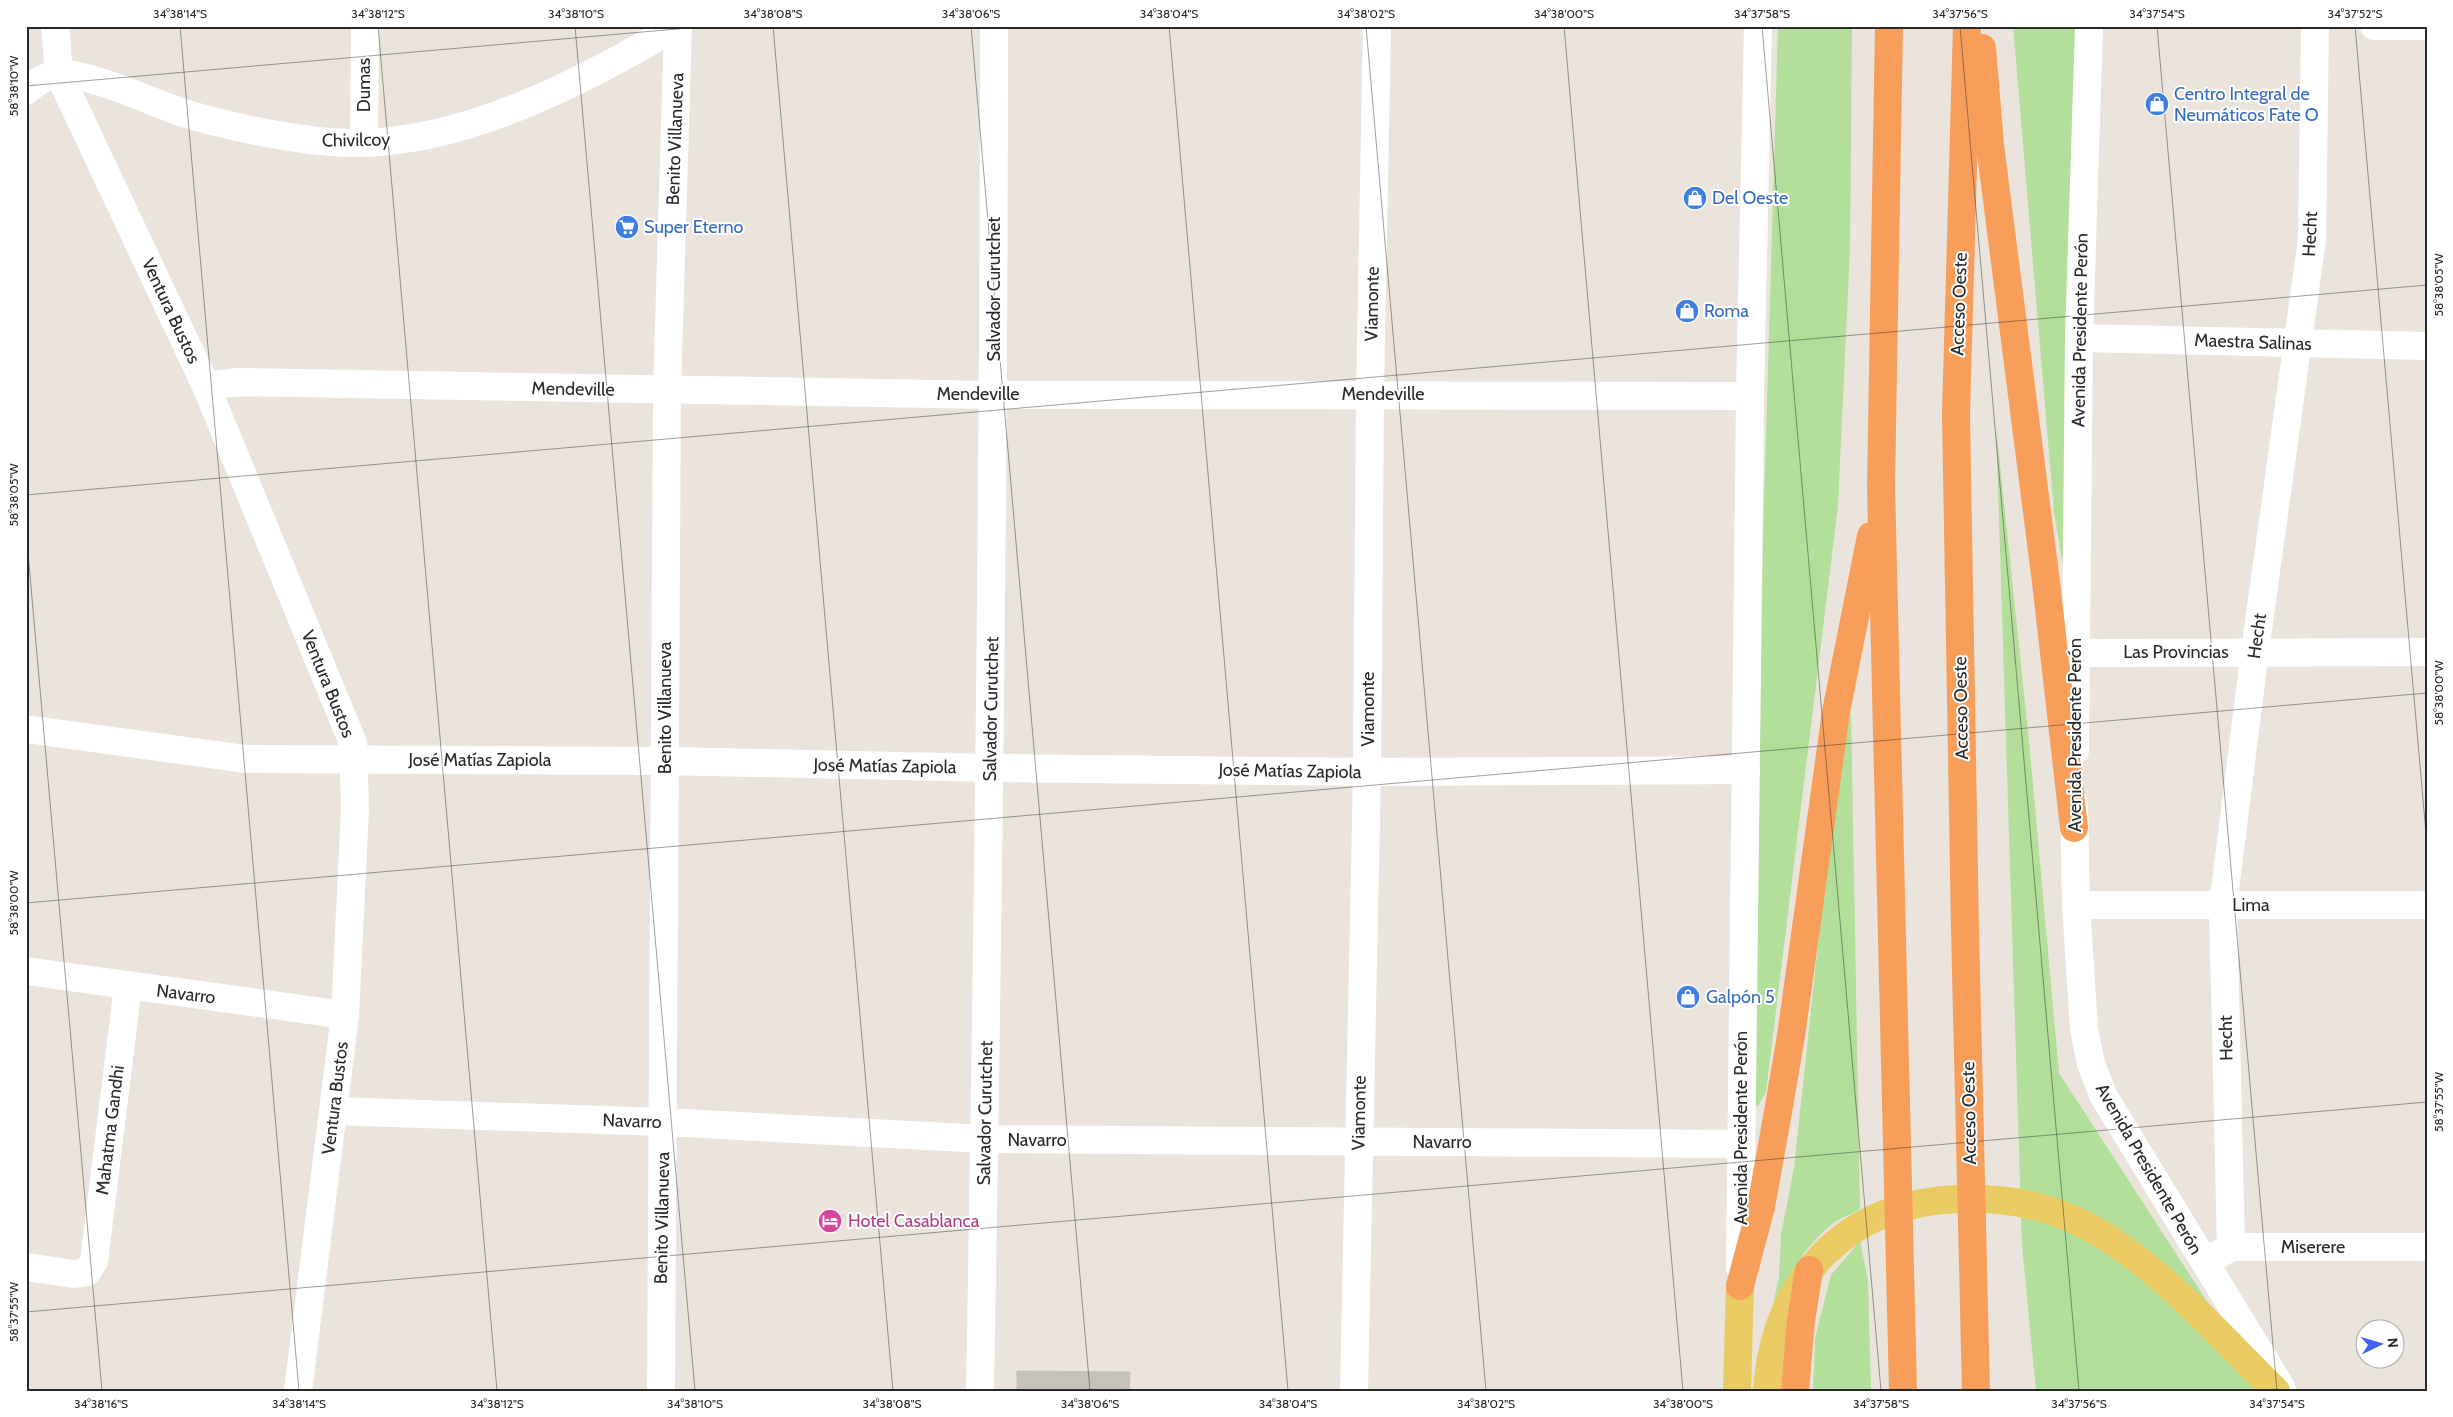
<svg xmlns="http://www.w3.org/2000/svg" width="2453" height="1417" font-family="Cabin,sans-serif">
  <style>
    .green { fill: #b2df9a }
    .building { fill: #c6c1bb; stroke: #c6c0b5 }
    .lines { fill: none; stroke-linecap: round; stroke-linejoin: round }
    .minor { stroke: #fff; stroke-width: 28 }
    .major { stroke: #eaca62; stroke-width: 28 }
    .highway { stroke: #f79e5b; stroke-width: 28 }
    .ticks { fill: none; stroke: #292929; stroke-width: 1; stroke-opacity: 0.45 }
    .labels { text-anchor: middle; stroke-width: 4; stroke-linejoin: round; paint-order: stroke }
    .street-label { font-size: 18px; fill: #292929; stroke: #fff }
    .shop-label { font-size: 18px; fill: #366cbe; stroke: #fff; text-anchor: start }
    .hotel-label { font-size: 18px; fill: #b23c85; stroke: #fff; text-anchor: start }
    .neatline { fill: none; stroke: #292929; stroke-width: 2 }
    .ticks-label { font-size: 12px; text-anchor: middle; fill: #292929 }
  </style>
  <rect width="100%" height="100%" fill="#ebe4dc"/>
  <g class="green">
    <polygon points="1778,26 1852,26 1850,248 1838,506 1766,1092 1758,1106 1755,1105 1763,537"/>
    <polygon points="2013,26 2082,26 2069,603 2054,512"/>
    <polygon points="1996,425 2030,751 2059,1073 2265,1391 2036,1391 2022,1245"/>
    <path d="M 1851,710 L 1860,1209 C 1852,1214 1843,1217 1835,1222 C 1808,1241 1784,1280 1772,1310 L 1779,1277 L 1781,1235 L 1794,1168 L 1832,814 Z"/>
    <polygon points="1860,1241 1868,1280 1871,1391 1813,1391 1815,1338 1831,1275"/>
  </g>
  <polygon class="building" points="1017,1371 1130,1372 1129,1391 1017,1391"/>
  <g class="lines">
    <g class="minor">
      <polyline points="55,26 59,74 206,386 353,743 355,810 345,1015 298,1391"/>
      <polyline points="2374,26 2427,26"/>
      <path d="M 26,91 C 35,83 46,75 59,74 C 86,72 150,101 178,111 C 207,121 236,127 266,133 C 298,139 331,144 364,143 C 473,139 584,81 677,26"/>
      <polyline points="364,143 365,26"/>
      <polyline points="2079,338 2427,346"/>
      <polyline points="206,386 238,382 994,395 1750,396"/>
      <polyline points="2075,653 2427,652"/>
      <polyline points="26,729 246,759 665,761 991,768 1367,772 1746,770"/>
      <polyline points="2075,750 2079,338 2089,26"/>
      <polyline points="2074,803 2076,905 2084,1029 2091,1064 2103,1095 2282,1389"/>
      <polyline points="2076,905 2427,905"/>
      <polyline points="26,971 345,1015"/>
      <polyline points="333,1111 663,1122 984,1139 1741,1144"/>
      <polyline points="2231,1247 2223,905 2255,651 2312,239 2315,26"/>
      <polyline points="2216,1256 2231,1247 2427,1247"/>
      <polyline points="26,1267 74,1274 87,1272 94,1261 128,986"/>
      <polyline points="1740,1267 1750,396 1758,26"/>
      <polyline points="661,1391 667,391 678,26"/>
      <path d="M 980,1391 C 988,936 994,481 994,26"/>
      <polyline points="1354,1391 1367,772 1370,394 1377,26"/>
    </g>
    <g class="major">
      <polyline points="1737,1391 1740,1286"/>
      <path d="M 1767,1391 C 1774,1279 1847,1202 1960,1199 C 2004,1197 2046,1205 2085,1225 C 2156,1262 2219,1335 2276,1391"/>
    </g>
    <g class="highway">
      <polyline points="1889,26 1881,486 1903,1391"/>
      <polyline points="1967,26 1956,414 1965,929 1976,1391"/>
      <polyline points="1982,48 1990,145 2046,582 2074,828"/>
      <polyline points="1740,1286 1761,1207 1778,1112 1791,1036 1836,712 1871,536"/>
      <polyline points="1795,1391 1801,1321 1809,1270"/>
    </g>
  </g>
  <path class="ticks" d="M 180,26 L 299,1391M 378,26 L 497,1391M 575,26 L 695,1391M 773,26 L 893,1391M 971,26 L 1090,1391M 1169,26 L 1288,1391M 1366,26 L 1486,1391M 1564,26 L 1683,1391M 1762,26 L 1881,1391M 1960,26 L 2079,1391M 2157,26 L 2277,1391M 2355,26 L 2427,845M 26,86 L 711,26M 26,495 L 2427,285M 26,530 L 102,1391M 26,903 L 2427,693M 26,1312 L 2427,1102"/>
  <defs>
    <g id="shop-disc" transform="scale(1.25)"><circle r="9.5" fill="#3f7fe0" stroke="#fff"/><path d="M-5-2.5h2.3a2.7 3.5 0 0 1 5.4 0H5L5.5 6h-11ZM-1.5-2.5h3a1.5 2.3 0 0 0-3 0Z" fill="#fff"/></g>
    <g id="supermarket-disc" transform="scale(1.25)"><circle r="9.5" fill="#3f7fe0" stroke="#fff"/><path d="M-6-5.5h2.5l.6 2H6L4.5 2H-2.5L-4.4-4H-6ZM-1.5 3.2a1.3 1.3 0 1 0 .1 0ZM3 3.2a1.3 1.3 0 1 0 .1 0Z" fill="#fff"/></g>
    <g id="hotel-disc" transform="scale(1.25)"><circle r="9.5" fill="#d1479c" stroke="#fff"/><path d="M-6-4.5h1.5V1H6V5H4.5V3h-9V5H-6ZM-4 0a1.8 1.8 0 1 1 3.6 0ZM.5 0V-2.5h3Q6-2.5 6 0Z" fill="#fff"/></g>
  </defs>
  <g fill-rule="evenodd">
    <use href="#shop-disc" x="2157" y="104"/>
    <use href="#shop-disc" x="1695" y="198"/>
    <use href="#supermarket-disc" x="627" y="227"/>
    <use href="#shop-disc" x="1687" y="311"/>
    <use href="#shop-disc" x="1688" y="997"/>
    <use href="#hotel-disc" x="830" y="1221"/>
  </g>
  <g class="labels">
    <g class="street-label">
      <text transform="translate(364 85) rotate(-90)" y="6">Dumas</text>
      <text transform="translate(675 139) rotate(-88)" y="6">Benito Villanueva</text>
      <text transform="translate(356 140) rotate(-1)" y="6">Chivilcoy</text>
      <text transform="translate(2310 234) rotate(-87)" y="6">Hecht</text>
      <text transform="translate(994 289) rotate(-90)" y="6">Salvador Curutchet</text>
      <text transform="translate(1372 304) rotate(-89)" y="6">Viamonte</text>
      <text transform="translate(1959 304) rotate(-88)" y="6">Acceso Oeste</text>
      <text transform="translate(171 311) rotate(65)" y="6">Ventura Bustos</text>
      <text transform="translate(2080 330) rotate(-89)" y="6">Avenida Presidente Perón</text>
      <text transform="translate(2253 342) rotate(2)" y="6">Maestra Salinas</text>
      <text transform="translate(573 389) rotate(1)" y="6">Mendeville</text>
      <text x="978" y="400">Mendeville</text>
      <text x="1383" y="400">Mendeville</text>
      <text transform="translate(2257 636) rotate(-82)" y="6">Hecht</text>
      <text x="2176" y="658">Las Provincias</text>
      <text transform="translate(328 684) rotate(68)" y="6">Ventura Bustos</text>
      <text transform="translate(665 708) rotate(-90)" y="6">Benito Villanueva</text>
      <text transform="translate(1961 708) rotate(-91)" y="6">Acceso Oeste</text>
      <text transform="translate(991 709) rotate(-89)" y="6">Salvador Curutchet</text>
      <text transform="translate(1368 709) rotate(-90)" y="6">Viamonte</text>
      <text transform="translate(2075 735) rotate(-90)" y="6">Avenida Presidente Perón</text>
      <text x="480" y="766">José Matías Zapiola</text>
      <text transform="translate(885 766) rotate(1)" y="6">José Matías Zapiola</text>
      <text transform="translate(1290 771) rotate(1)" y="6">José Matías Zapiola</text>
      <text x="2251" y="911">Lima</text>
      <text transform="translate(186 994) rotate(7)" y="6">Navarro</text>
      <text transform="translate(2226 1038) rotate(-91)" y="6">Hecht</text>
      <text transform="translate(335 1098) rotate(-83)" y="6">Ventura Bustos</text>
      <text transform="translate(985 1113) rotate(-89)" y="6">Salvador Curutchet</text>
      <text transform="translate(1359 1113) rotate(-89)" y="6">Viamonte</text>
      <text transform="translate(1969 1113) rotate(-91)" y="6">Acceso Oeste</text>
      <text transform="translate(632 1121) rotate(2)" y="6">Navarro</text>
      <text transform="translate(1741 1128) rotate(-90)" y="6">Avenida Presidente Perón</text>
      <text transform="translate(110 1130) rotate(-83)" y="6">Mahatma Gandhi</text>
      <text x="1037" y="1146">Navarro</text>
      <text x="1442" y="1148">Navarro</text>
      <text transform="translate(2149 1169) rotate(60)" y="6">Avenida Presidente Perón</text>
      <text transform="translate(662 1218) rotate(-89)" y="6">Benito Villanueva</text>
      <text x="2313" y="1253">Miserere</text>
    </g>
    <g class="shop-label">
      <text x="2174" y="100">Centro Integral de<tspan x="2174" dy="21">Neumáticos Fate O</tspan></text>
      <text x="1712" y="204">Del Oeste</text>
      <text x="644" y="233">Super Eterno</text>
      <text x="1704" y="317">Roma</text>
      <text x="1706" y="1003">Galpón 5</text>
    </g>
    <g class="hotel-label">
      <text x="848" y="1227">Hotel Casablanca</text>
    </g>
  </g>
  <rect width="2453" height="1417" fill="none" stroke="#ffffff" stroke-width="55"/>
  <g transform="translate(2380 1344) rotate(85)"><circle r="24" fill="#ffffff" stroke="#a9a9a9"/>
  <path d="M0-4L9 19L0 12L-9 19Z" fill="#4263f1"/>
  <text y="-8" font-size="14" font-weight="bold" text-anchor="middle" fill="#292929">N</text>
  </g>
  <rect x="28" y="28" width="2398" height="1362" class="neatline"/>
  <g class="ticks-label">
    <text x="180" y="18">34°38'14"S</text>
    <text x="378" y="18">34°38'12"S</text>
    <text x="576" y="18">34°38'10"S</text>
    <text x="773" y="18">34°38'08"S</text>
    <text x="971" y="18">34°38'06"S</text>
    <text x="1169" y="18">34°38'04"S</text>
    <text x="1366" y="18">34°38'02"S</text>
    <text x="1564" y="18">34°38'00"S</text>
    <text x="1762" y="18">34°37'58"S</text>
    <text x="1960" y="18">34°37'56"S</text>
    <text x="2157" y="18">34°37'54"S</text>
    <text x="2355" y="18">34°37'52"S</text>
    <text transform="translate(14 86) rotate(-90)" y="4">58°38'10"W</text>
    <text transform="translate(2439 285) rotate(-90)" y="4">58°38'05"W</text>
    <text transform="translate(14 495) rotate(-90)" y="4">58°38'05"W</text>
    <text transform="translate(2439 693) rotate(-90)" y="4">58°38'00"W</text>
    <text transform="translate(14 903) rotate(-90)" y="4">58°38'00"W</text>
    <text transform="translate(2439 1102) rotate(-90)" y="4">58°37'55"W</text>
    <text transform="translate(14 1312) rotate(-90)" y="4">58°37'55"W</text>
    <text x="101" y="1408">34°38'16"S</text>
    <text x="299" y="1408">34°38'14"S</text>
    <text x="497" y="1408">34°38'12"S</text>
    <text x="695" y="1408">34°38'10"S</text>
    <text x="892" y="1408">34°38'08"S</text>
    <text x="1090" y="1408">34°38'06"S</text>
    <text x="1288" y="1408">34°38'04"S</text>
    <text x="1486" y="1408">34°38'02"S</text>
    <text x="1683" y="1408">34°38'00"S</text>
    <text x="1881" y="1408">34°37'58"S</text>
    <text x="2079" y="1408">34°37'56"S</text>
    <text x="2277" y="1408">34°37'54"S</text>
  </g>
</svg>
